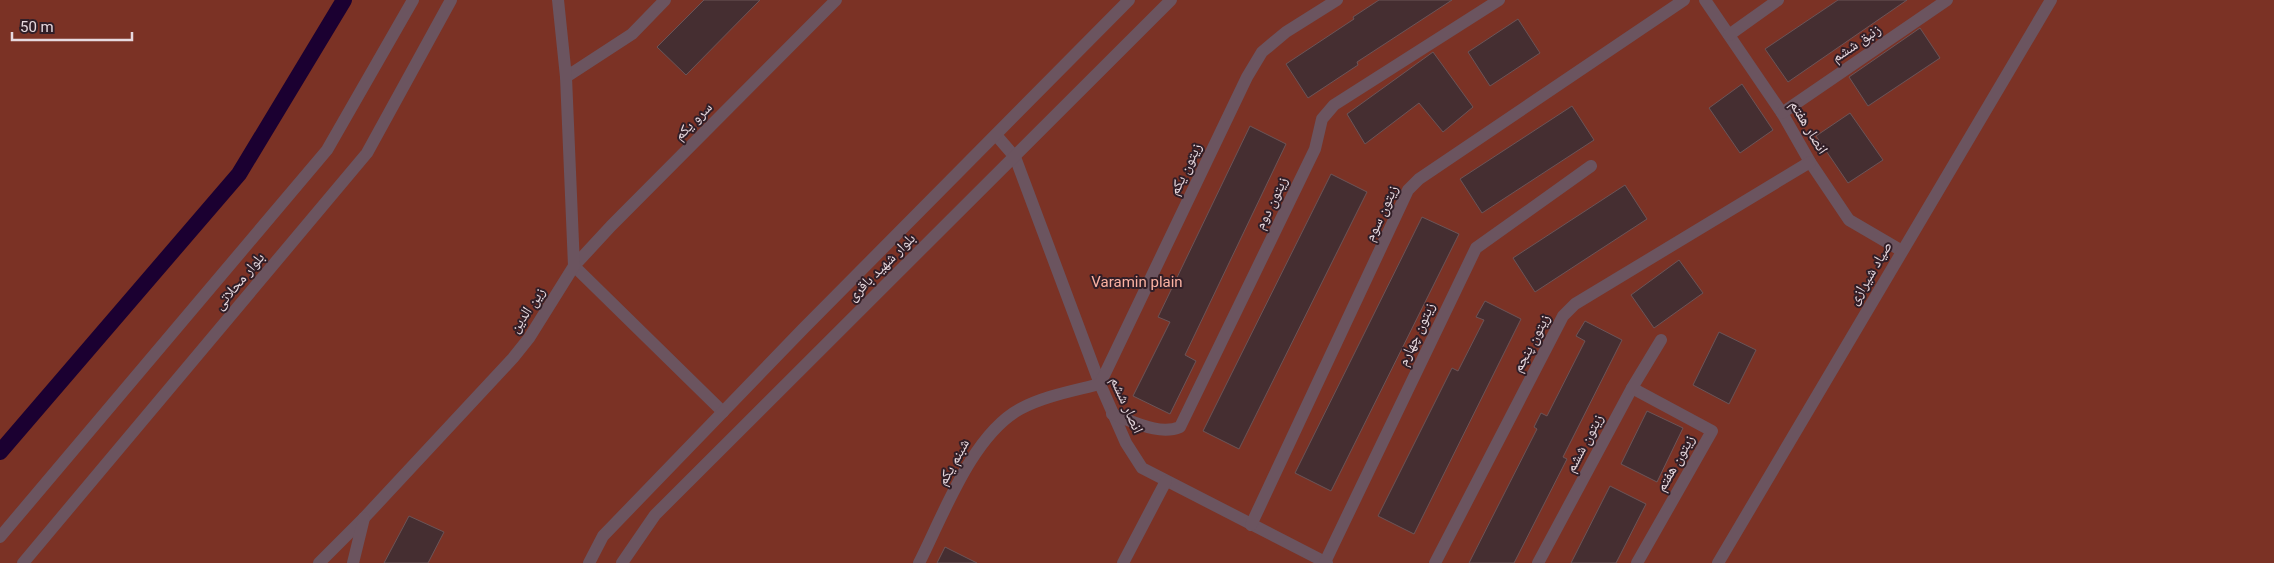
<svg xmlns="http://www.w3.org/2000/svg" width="2274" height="563" font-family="Roboto,'Noto Naskh Arabic',sans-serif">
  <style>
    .green { fill: #7b3225 }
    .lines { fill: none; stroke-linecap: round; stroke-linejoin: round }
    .canal { stroke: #1b0031; stroke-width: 16 }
    .building { fill: #452e31; stroke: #6c5457 }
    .minor { stroke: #6b545f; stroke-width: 12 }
    .labels { text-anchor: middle; stroke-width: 4; stroke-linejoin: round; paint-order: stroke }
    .street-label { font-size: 15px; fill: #e7d9df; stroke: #311e27 }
    .park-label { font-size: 15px; fill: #fcb2a2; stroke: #311e27 }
  </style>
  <rect width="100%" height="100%" fill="#311e27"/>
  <rect class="green" x="0" y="0" width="2274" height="563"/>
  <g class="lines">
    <polyline class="canal" points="0,452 239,174 344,0"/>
  </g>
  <g class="building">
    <polygon points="704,0 760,0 686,75 657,47"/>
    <polygon points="1379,0 1452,0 1357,62 1358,65 1308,98 1286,64 1354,19 1353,17"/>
    <polygon points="1838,0 1907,0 1788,82 1765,49"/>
    <polygon points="1518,19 1540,53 1490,86 1468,52"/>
    <polygon points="1920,28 1940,58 1868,106 1849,77"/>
    <polygon points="1433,52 1473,107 1443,132 1419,103 1365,144 1347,114"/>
    <polygon points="1742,84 1773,130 1740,153 1709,108"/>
    <polygon points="1572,106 1594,140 1482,213 1460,179"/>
    <polygon points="1850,113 1883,160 1848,183 1816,136"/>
    <polygon points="1250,126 1286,144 1185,355 1196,361 1170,414 1133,396 1170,322 1158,317"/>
    <polygon points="1331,174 1367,192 1239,449 1203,431"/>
    <polygon points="1625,185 1647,219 1535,292 1513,258"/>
    <polygon points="1422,217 1459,234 1331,491 1295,473"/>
    <polygon points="1679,260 1703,293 1654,328 1631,295"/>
    <polygon points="1485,301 1521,319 1414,534 1378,516 1452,368 1458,371 1484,320 1476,317"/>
    <polygon points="1585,321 1622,340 1563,457 1567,459 1514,563 1469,563 1537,429 1534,427 1541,413 1547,416 1585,341 1576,336"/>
    <polygon points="1719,332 1756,350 1729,404 1693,385"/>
    <polygon points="1647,411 1683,428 1657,482 1621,464"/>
    <polygon points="1610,486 1646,504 1616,563 1571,563"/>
    <polygon points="409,516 444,532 428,563 384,563"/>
    <polygon points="945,547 977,563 937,563"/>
  </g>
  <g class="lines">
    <g class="minor">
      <polyline points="1705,0 1782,113 1810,162 1849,220 1902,251"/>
      <polyline points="1729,35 1778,0"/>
      <polyline points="566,77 632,34 665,0"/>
      <polyline points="1782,113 1947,0"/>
      <polyline points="996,135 1015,157 1100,384 1126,443 1142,468 1327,563"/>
      <polyline points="1632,388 1712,431 1637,563"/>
      <polyline points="723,412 574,266 611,226 836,0"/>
      <path d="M 1112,414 C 1133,421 1159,436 1180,427 L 1315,149 L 1322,119 L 1334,105 L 1499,0"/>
      <polyline points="1251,525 1408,190 1419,179 1684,0"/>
      <polyline points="0,537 327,150 413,0"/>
      <polyline points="1325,562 1476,248 1591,166"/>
      <polyline points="23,563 367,153 451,0"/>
      <polyline points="319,563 364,518 513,358 529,338 574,266 566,77 558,0"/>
      <polyline points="353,563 364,518"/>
      <polyline points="589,563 603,536 802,330 1129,0"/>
      <polyline points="622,563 655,515 1171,0"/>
      <path d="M 919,563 C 943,516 972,435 1020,409 C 1044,396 1073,391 1100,384 L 1247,77 L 1262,52 L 1286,32 L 1337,0"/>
      <polyline points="1123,563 1166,481"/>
      <polyline points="1435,563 1563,316 1575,304 1810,162"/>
      <polyline points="1538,563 1632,388 1661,340"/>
      <polyline points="1718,563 2051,0"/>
    </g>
  </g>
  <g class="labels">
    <g class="street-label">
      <text transform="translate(1856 43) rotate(-34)" y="5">زنبق ششم</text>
      <text transform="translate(693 121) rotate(-45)" y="5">سرو یکم</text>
      <text transform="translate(1809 127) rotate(59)" y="5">انصار هفتم</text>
      <text transform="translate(1185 169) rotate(-64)" y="5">زیتون یکم</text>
      <text transform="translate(1271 203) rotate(-64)" y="5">زیتون دوم</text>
      <text transform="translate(1381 213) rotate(-65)" y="5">زیتون سوم</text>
      <text transform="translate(881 267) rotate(-45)" y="5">بلوار شهید باقری</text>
      <text transform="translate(1870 273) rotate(-59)" y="5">صیاد شیرازی</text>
      <text transform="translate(239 281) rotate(-50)" y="5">بلوار محلاتی</text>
      <text transform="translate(527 310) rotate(-56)" y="5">زین الدین</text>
      <text transform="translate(1416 334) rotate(-65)" y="5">زیتون چهارم</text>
      <text transform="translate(1531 343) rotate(-62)" y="5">زیتون پنجم</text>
      <text transform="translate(1127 405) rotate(66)" y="5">انصار ششم</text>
      <text transform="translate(1584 443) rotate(-62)" y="5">زیتون ششم</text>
      <text transform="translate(953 462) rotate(-61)" y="5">شبنم یکم</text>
      <text transform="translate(1675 463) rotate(-60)" y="5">زیتون هفتم</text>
    </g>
    <g class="park-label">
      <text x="1137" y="287">Varamin plain</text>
    </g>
  </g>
  <path d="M12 32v8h120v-8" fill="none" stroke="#e7d9df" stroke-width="2.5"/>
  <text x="20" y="32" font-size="15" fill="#e7d9df" stroke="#311e27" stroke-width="4" paint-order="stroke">50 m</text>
</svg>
